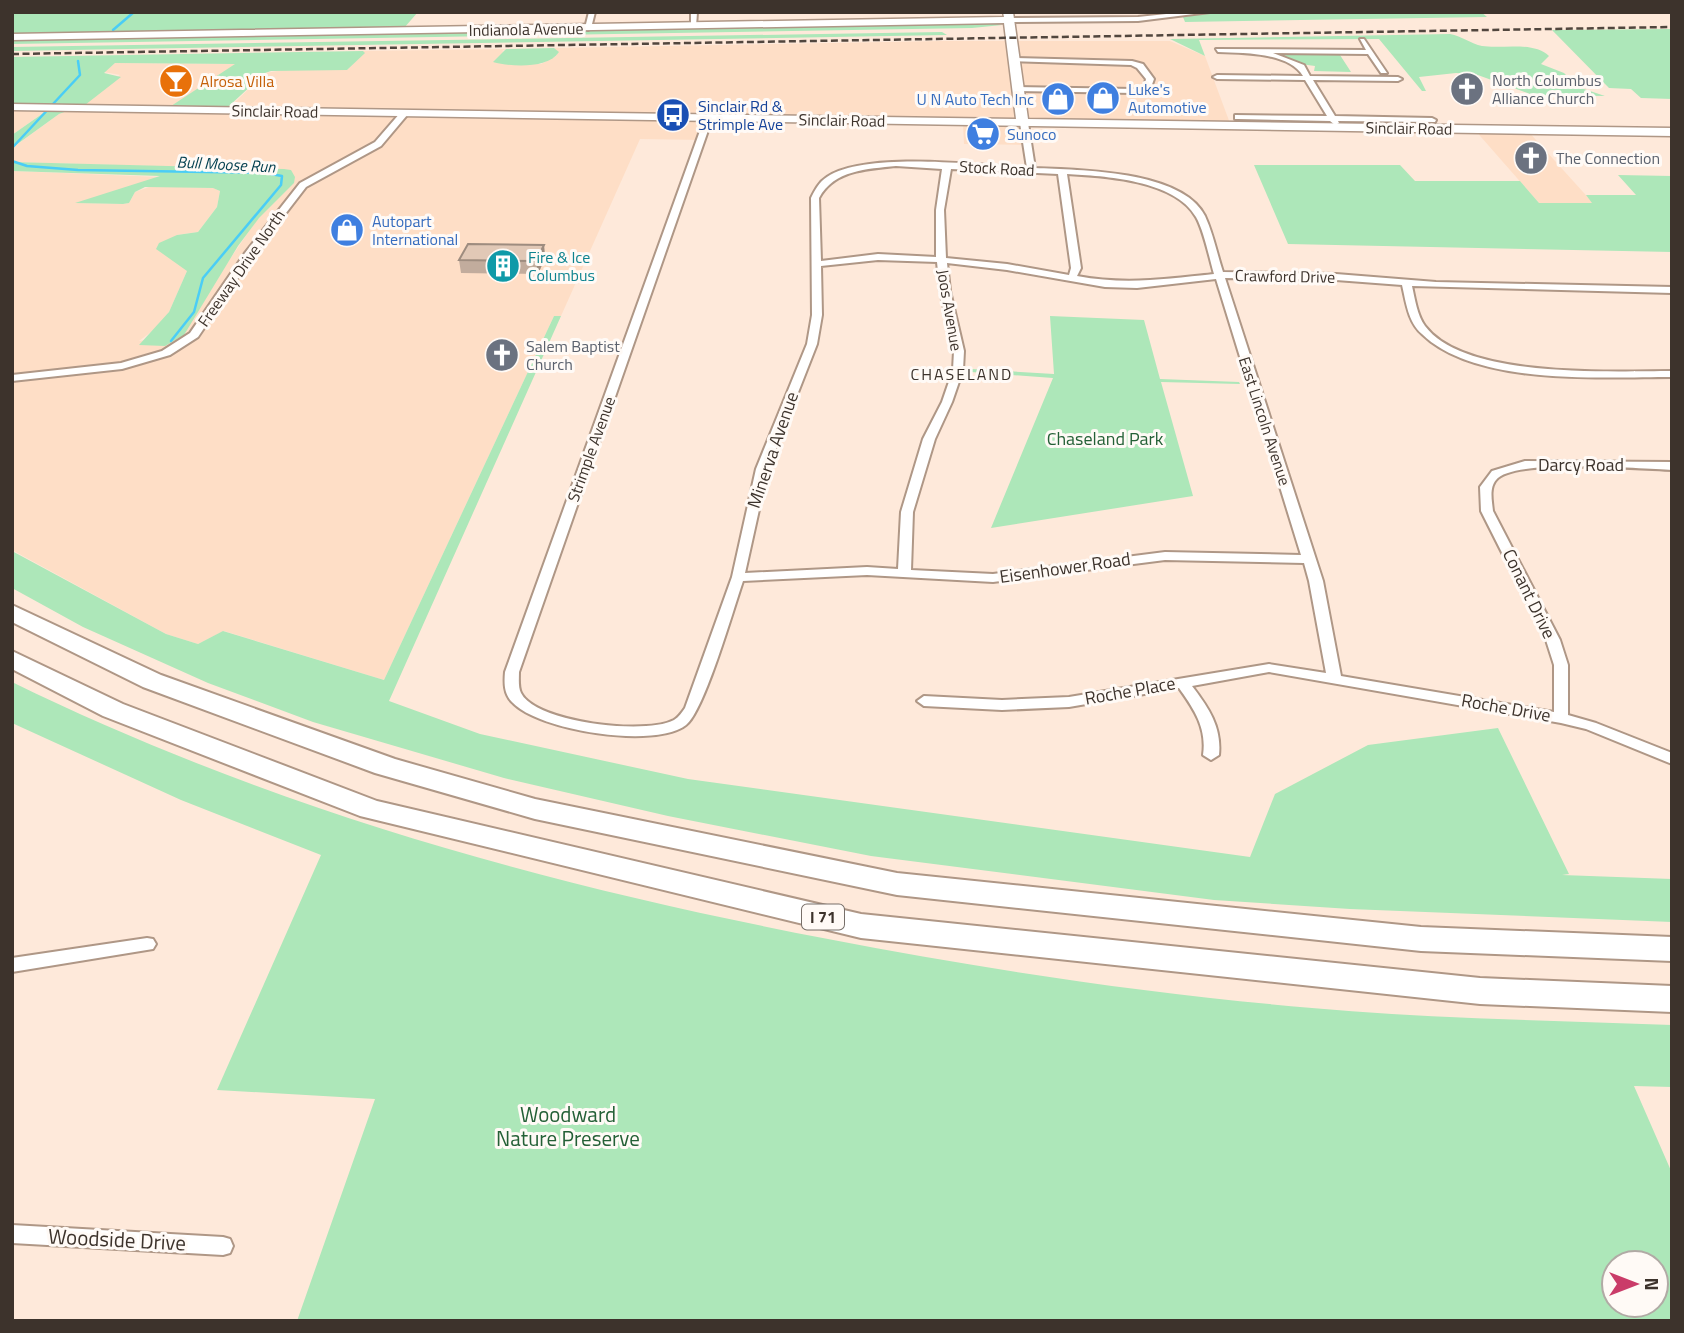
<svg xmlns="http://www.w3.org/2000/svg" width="1684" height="1333" font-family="'Titillium Web',sans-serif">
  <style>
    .built { fill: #fedec6 }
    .green { fill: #ade7b9; fill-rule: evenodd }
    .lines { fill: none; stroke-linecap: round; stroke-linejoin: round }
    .stream { stroke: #4acdf6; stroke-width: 2.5 }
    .street-casing { stroke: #af9786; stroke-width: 4 }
    .secondary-casing { stroke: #af9786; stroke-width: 3 }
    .highway-casing { stroke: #af9786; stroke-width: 4 }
    .street { fill: #fff; fill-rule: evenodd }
    .secondary { fill: #fff; fill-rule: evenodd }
    .highway { fill: #fff; fill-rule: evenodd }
    .rail { stroke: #51463e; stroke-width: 2.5; stroke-dasharray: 7 3.5; stroke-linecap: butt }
    .wall { fill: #c2ac9d }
    .shaded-wall { fill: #9e8c7f }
    .building { fill: #e1c8b6; stroke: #9e8c7f; stroke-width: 2 }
    .labels { text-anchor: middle; stroke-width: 6; stroke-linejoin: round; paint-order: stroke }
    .far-street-label { font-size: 16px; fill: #3d332c; stroke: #fffaf6 }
    .far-worship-label { font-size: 16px; fill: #5b616d; stroke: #fffaf6; text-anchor: start }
    .far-food-label { font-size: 16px; fill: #c56008; stroke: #fffaf6; text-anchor: start }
    .far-shop-label { font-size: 16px; fill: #366cbe; stroke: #fffaf6; text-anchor: start }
    .far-transit-label { font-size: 16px; fill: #164399; stroke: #fffaf6; text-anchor: start }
    .far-water-label { font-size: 16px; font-style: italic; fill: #013e4e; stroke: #fffaf6 }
    .far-culture-label { font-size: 16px; fill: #0d838f; stroke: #fffaf6; text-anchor: start }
    .far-neighbourhood-label { font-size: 16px; letter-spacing: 2px; fill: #3d332c; stroke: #fffaf6 }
    .shield { fill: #fffaf6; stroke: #776f69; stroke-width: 2 }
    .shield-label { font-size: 16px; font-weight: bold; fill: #3d332c }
    .park-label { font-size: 18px; fill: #246036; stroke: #fffaf6 }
    .street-label { font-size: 18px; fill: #3d332c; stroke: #fffaf6 }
    .near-park-label { font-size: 21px; fill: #246036; stroke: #fffaf6 }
    .near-street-label { font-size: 21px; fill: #3d332c; stroke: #fffaf6 }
  </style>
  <rect width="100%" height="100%" fill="#fee9da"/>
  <g class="built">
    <polygon points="944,41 1170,41 1205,56 1231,126 1026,123 1029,145 964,144 963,123 711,119 703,140 640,139 561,316 554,316 384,680 224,631 198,644 166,634 12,550 12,171 161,177 78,203 123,204 129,203 135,192 152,186 214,188 220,191 217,207 198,232 177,235 187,271 169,312 159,326 139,341 184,335 204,297 291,170 12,162 14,147 59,114 80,106 120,75 104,72 115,63 237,64 231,69 234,103 265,73 284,70 347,70 364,53 363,51 506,49 502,51 528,64 541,64 556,56 558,52 554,48"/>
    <polygon points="12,104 54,105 12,135"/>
    <polygon points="1474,129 1527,130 1593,203 1539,203"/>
  </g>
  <g class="green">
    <polygon points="12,12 418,12 404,28 12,35"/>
    <polygon points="1218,12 1481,12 1487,17 1185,22 1183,17"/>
    <polygon points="993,23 1002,25 972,28 12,44 12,38"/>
    <polygon points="1672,29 1672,99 1641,98 1631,89 1609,88 1552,30"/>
    <polygon points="942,32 947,35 12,51 12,47"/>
    <path d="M 1450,34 C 1462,36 1471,44 1482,46 C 1502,49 1533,41 1549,56 L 1541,64 L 1564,73 L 1578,87 L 1605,96 L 1533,95 L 1475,74 L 1456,73 L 1419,77 L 1426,91 L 1422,91 L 1379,39 L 1199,40 L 1205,56 L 1170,39 Z"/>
    <path d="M 554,48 L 559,52 C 548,69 511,67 493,62 L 506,49 Z"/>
    <polygon points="363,51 365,53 347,70 271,71 265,73 229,106 168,108 235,64 115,63 104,73 121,77 85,105 12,104 12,57"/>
    <polygon points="1273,54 1340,55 1351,72 1314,71 1315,66 1293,63"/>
    <polygon points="49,109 70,110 59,114 12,148 12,135"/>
    <polygon points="12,162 284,169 291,170 295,177 294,183 259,218 238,246 184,335 165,346 139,345 169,312 187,271 156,249 159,243 177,235 198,232 217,207 220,191 213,188 145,187 135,192 129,203 123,204 75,203 160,176 12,171"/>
    <polygon points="1254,165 1400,165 1415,181 1520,181 1539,203 1592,203 1586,195 1636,195 1618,175 1672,176 1672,252 1288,244"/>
    <polygon points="554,316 561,316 389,701 480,734 688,779 1250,857 1275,794 1368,745 1498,728 1569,874 1562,875 1672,879 1672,922 1350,909 1214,900 871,856 668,816 504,778 313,722 208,683 83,627 12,588 12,551 166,634 198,644 223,631 384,680"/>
    <polygon points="1050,316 1144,320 1160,379 1239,382 1240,384 1161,382 1193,496 991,528 1053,378 971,372 972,369 1054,374"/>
    <path d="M 12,682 C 272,809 545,885 828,939 C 988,970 1150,994 1312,1008 C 1431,1019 1552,1020 1672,1025 L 1672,1087 L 1634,1086 L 1672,1173 L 1672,1321 L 297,1321 L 375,1099 L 217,1090 L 321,855 L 181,800 L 12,723 ZM 1614,1263 L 1656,1263 L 1656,1305 L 1614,1305 Z"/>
  </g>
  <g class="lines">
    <g class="stream">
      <polyline points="113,30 134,12"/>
      <polyline points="12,148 80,75 78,61"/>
      <polyline points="12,161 27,166 78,170 265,173 282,176 281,185 203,278 194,312 171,341"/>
    </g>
    <g class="street-casing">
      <g id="street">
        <polygon points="589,12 595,12 591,28 588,30 585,28"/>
        <polygon points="691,12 697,12 696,27 691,26"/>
        <polygon points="1185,12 1210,12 1138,21 1009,22 1006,20 1009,18 1138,17"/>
        <path d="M 1360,39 L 1364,39 L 1387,73 L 1381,73 L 1368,54 L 1273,53 L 1304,65 L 1310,76 L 1398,77 L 1402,79 L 1398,81 L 1313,80 L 1335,116 L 1432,118 L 1436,120 L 1435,122 L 1338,121 L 1339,123 L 1335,125 L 1330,121 L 1238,119 L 1235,119 L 1235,115 L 1327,116 L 1305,80 L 1217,79 L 1213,77 L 1217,75 L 1303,76 C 1289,52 1242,53 1218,52 L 1216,49 L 1366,50 Z"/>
        <polygon points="1014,58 1132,61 1143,64 1154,79 1150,90 1134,93 1017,91 1014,91 1014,87 1134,89 1144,87 1146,79 1137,68 1131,65 1012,61"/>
        <polygon points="401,112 408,114 381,146 306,187 252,257 198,337 170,355 122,369 12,381 12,375 121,363 162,351 190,333 245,253 300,183 375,142"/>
        <path d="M 705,117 L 712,119 L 519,672 C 519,679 518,687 521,693 C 536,723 647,735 674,720 C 679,717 682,712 685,708 L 732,577 L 756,469 L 807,344 L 812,315 L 811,198 C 815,190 819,182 827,177 C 866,151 978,165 1027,168 L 1020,123 L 1024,121 L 1028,123 L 1035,168 C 1079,170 1182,170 1205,216 C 1213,233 1217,254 1223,272 L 1336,274 L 1436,282 L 1672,287 L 1672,293 L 1412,286 C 1415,299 1417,315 1425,326 C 1465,379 1611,371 1672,371 L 1672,377 C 1602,377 1475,386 1422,334 C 1408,322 1406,302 1402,285 L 1336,280 L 1225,278 L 1323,581 L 1341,676 L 1554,712 L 1554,665 L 1546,640 L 1481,511 L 1480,487 L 1492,471 L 1525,461 L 1672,462 L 1672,470 C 1641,469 1513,458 1496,480 C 1489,488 1492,501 1493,511 L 1560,640 L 1568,665 L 1568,715 L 1596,723 L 1672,753 L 1672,764 L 1586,729 L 1561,723 L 1269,672 L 1192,686 C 1208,707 1222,727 1219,755 L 1211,760 L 1203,755 C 1207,728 1194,709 1179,688 L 1069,707 L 1002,710 L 924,706 L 917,701 L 924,696 L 1002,700 L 1069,697 L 1269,664 L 1326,673 L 1309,581 L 1304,563 L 1165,560 L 993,582 L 867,575 L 743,581 C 734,607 704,712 686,725 C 656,749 538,731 512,702 C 504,694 504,683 505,672 ZM 896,166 L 942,169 L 936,210 L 936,257 L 878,254 L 821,261 L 819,198 C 834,170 867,169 896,166 ZM 951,169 L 1058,174 L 1071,268 L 1069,275 L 1007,264 L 946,258 L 944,210 ZM 1067,174 C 1104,176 1175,180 1196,217 C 1204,231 1209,257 1214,274 C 1166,279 1125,285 1077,276 L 1081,268 ZM 878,260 L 937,262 L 940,291 L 954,351 L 953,370 L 942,402 L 923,439 L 901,512 L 898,569 L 867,567 L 745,573 L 768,469 L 817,344 L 822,315 L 821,266 ZM 947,263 L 1007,270 L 1105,287 L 1137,288 L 1216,279 L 1301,555 L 1165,552 L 993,574 L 911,570 L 913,512 L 935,439 L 952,402 L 963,370 L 964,351 L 950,291 Z"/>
        <polygon points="147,938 153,939 156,944 153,949 12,972 12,958"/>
        <polygon points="12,1225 223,1237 230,1239 233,1246 230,1253 223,1255 12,1243"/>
      </g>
    </g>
    <g class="secondary-casing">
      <polygon id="secondary" points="1003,12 1013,12 1028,119 1672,128 1672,136 12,110 12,104 1016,119 1004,23 12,40 12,34 1004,17"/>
    </g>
    <g class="highway-casing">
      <g id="highway">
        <polygon points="12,605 161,675 395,759 535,799 897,873 1421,927 1672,937 1672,961 1421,951 897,895 535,819 375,773 143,687 12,622"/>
        <polygon points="12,651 123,704 377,801 861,914 1480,978 1672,986 1672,1012 1480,1004 861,938 360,816 103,716 12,669"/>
      </g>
    </g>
    <use href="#street" class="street"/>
    <use href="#secondary" class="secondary"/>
    <use href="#highway" class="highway"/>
    <polyline class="rail" points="12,54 1672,27"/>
  </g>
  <polygon class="wall" points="544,245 545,258 538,274 461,273 459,260"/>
  <polygon class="shaded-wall" points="544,245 545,258 538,274 536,261"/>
  <polygon class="building" points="468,244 544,245 536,261 459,260"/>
  <defs>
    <g id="bar-disc" transform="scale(1.75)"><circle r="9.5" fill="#e8710a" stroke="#fffaf6"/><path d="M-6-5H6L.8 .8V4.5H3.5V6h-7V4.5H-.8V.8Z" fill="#fff"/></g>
    <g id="church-disc" transform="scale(1.75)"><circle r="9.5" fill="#6b7280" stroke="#fffaf6"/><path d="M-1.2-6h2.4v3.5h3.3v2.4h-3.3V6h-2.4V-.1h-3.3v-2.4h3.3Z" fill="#fff"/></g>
    <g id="shop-disc" transform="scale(1.75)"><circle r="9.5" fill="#3f7fe0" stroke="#fffaf6"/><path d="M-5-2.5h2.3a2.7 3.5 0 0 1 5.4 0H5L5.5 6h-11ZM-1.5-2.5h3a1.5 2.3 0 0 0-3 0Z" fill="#fff"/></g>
    <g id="bus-disc" transform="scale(1.75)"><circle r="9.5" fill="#1a4fb4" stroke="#fffaf6"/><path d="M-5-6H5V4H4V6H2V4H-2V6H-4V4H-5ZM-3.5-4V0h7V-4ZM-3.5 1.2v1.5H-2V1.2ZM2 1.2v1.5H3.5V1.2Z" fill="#fff"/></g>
    <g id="supermarket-disc" transform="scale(1.75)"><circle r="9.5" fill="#3f7fe0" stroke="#fffaf6"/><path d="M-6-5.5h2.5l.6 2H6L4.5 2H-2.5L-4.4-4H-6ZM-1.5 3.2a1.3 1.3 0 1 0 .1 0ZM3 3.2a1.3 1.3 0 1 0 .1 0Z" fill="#fff"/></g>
    <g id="building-disc" transform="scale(1.75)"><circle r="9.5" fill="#0f9aa8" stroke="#fffaf6"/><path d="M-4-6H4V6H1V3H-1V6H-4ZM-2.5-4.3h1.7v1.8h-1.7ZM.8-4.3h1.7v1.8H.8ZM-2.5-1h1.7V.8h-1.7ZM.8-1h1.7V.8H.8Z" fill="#fff"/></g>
  </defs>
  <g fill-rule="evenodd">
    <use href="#bar-disc" x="176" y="81"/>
    <use href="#church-disc" x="1467" y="89"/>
    <use href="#shop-disc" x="1103" y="98"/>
    <use href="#shop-disc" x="1058" y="99"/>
    <use href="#bus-disc" x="673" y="115"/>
    <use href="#supermarket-disc" x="983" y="134"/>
    <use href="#church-disc" x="1531" y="158"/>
    <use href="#shop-disc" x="347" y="230"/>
    <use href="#building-disc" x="503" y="266"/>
    <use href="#church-disc" x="502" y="355"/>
  </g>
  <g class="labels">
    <g class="far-street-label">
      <text transform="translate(526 29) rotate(-1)" y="6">Indianola Avenue</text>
      <text transform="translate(275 111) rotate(1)" y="6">Sinclair Road</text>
      <text transform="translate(842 120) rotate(1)" y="6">Sinclair Road</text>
      <text transform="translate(1409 128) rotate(1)" y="6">Sinclair Road</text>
      <text transform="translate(997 168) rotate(3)" y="6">Stock Road</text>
      <text transform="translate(241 268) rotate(-55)" y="6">Freeway Drive North</text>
      <text transform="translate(1285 276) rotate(1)" y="6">Crawford Drive</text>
      <text transform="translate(950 310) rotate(80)" y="6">Joos Avenue</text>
      <text transform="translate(1265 421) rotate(72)" y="6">East Lincoln Avenue</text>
      <text transform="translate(591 449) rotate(-70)" y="6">Strimple Avenue</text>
    </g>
    <g class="far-worship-label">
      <text x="1492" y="86">North Columbus<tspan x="1492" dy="18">Alliance Church</tspan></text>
      <text x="1556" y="164">The Connection</text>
      <text x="526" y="352">Salem Baptist<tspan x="526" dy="18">Church</tspan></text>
    </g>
    <g class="far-food-label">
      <text x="200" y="87">Alrosa Villa</text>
    </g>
    <g class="far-shop-label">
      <text x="1128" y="95">Luke's<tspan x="1128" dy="18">Automotive</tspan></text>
      <text x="1034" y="105" text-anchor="end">U N Auto Tech Inc</text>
      <text x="1007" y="140">Sunoco</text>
      <text x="372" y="227">Autopart<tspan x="372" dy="18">International</tspan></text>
    </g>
    <g class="far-transit-label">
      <text x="698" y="112">Sinclair Rd &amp;<tspan x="698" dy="18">Strimple Ave</tspan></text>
    </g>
    <g class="far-water-label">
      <text transform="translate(226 164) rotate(3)" y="6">Bull Moose Run</text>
    </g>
    <g class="far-culture-label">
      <text x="528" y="263">Fire &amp; Ice<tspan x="528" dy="18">Columbus</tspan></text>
    </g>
    <g class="far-neighbourhood-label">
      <text x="962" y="380">CHASELAND</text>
    </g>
    <rect class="shield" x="802" y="904.5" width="42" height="25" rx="5"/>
    <g class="shield-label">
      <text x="823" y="923">I 71</text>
    </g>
    <g class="park-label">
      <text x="1105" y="445">Chaseland Park</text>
    </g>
    <g class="street-label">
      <text transform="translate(773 450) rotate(-71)" y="6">Minerva Avenue</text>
      <text x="1581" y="471">Darcy Road</text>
      <text transform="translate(1065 568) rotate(-8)" y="6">Eisenhower Road</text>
      <text transform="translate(1529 594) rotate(64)" y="6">Conant Drive</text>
      <text transform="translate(1130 691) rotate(-10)" y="6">Roche Place</text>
      <text transform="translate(1506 708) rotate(10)" y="6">Roche Drive</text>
    </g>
    <g class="near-park-label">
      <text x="568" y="1122">Woodward<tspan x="568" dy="24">Nature Preserve</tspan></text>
    </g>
    <g class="near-street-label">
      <text transform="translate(117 1240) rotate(3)" y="7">Woodside Drive</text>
    </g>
  </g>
  <rect width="1684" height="1333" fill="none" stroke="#3d332c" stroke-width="28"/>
  <g transform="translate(1635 1284) rotate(90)"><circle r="33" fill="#fffaf6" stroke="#b1aaa5" stroke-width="2"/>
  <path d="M0-5L12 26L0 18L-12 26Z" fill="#ca3c69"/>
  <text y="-10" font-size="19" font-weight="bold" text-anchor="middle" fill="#3d332c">N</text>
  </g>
</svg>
